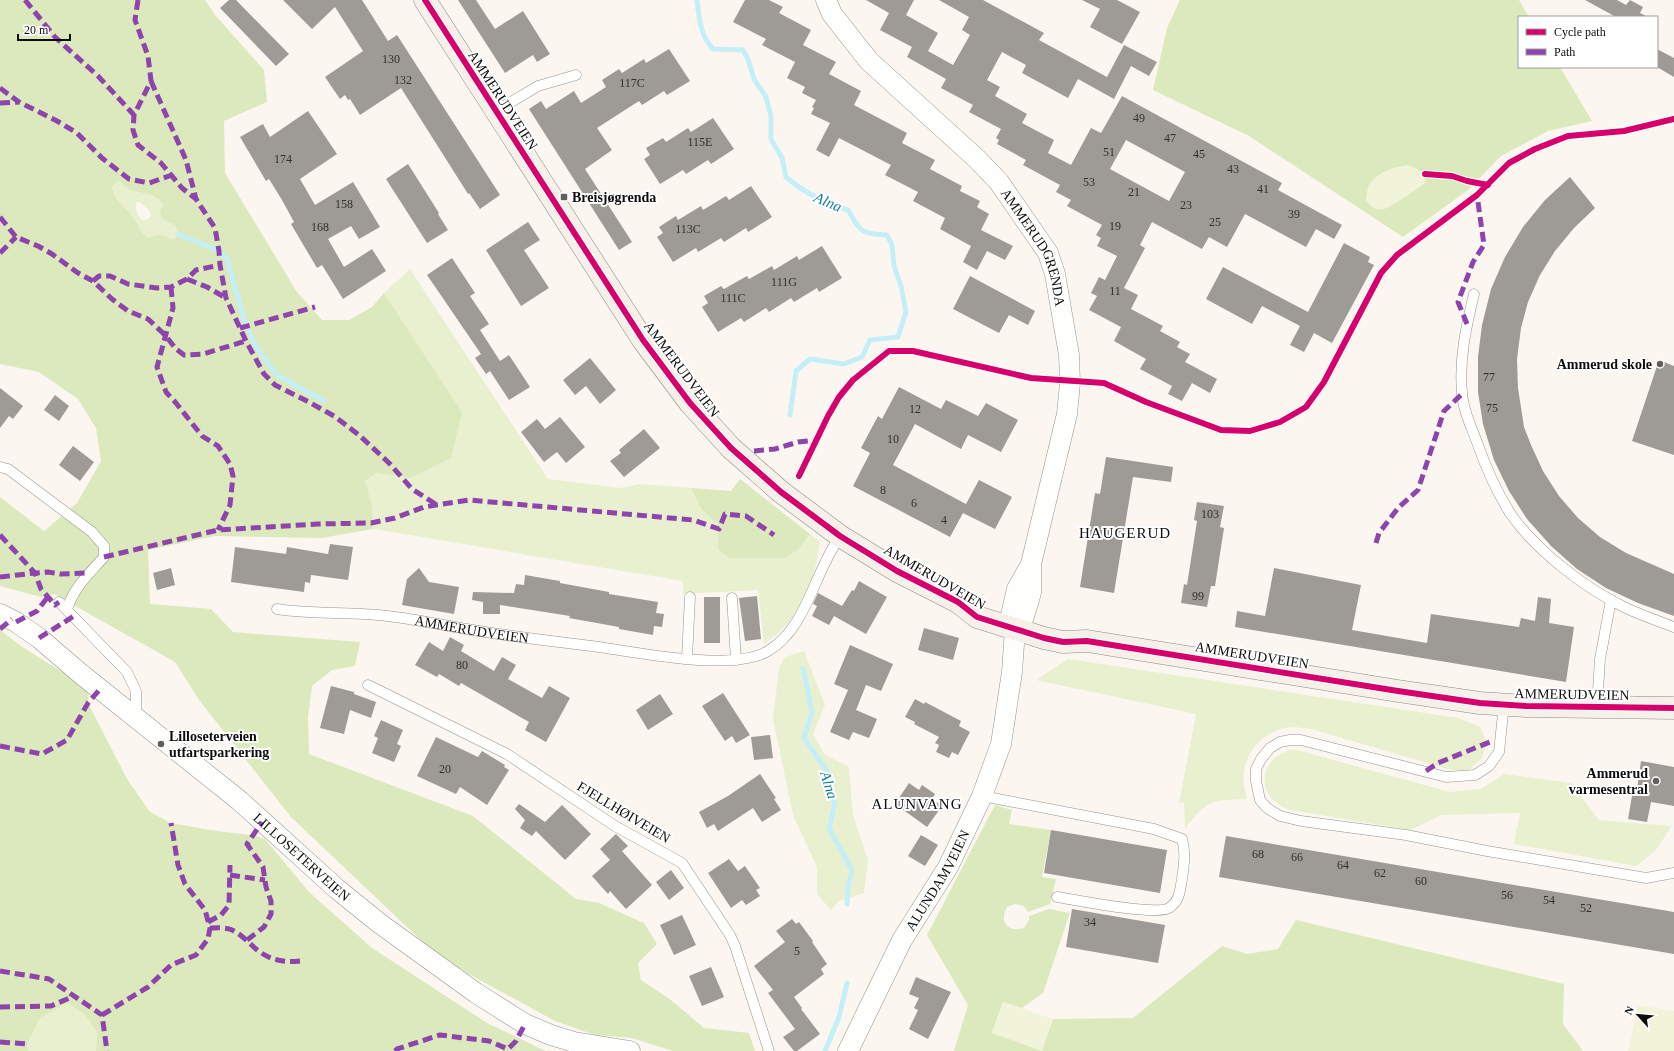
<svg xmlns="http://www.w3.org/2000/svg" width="1674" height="1051" font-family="Georgia,serif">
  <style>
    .green { fill: #e9f0cf; fill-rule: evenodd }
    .forest { fill: #dbe9bc; fill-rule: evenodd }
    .pitch { fill: #f2f4d9 }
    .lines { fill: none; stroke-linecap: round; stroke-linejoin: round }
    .stream { stroke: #c5eff6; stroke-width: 5 }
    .building { fill: #9e9a96; fill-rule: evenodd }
    .lane-casing { stroke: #94928f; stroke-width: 11 }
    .street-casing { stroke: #94928f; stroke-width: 21 }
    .secondary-casing { stroke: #8b8986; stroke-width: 23 }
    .lane { stroke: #fefefd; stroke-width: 10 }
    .street { stroke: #fefefd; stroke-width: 20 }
    .secondary { stroke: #f5f1e8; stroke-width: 22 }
    .quiet { stroke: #8e44ad; stroke-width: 5; stroke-dasharray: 10 5; stroke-linecap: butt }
    .cycleway-casing { stroke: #fff; stroke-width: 8 }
    .cycleway { stroke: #d6006c; stroke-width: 6 }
    .poi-dot { fill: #605f5c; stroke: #fff; stroke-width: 1.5 }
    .labels { text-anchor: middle; stroke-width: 4; stroke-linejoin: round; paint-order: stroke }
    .number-label { font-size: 12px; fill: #31302f }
    .street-label { font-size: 14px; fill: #0d0d0d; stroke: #fff }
    .poi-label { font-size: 14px; font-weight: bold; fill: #0d0d0d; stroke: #fff; text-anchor: start }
    .water-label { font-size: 15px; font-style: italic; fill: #107ea5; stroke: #fff }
    .neighbourhood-label { font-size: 15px; letter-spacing: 1px; fill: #0d0d0d; stroke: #fff }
  </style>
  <rect width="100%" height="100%" fill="#fbf7f0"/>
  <g class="green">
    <path d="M 120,181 C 123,184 126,188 130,190 C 141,194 158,193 163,205 L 160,211 L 175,225 L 178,234 L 173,239 C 169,238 168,236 164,235 C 159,233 153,236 148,238 C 138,230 141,228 135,220 C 127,207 116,204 112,187 L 115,183 ZM 136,202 L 139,202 L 149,210 L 151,215 L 147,220 L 142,220 C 137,215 135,210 136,202 Z"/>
    <path d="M 410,269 L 548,479 L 621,488 L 640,484 L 691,488 L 701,509 L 718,524 L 730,558 L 785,558 L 798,550 L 810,534 L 820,541 C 815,583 800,620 764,644 L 758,590 L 683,594 L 683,581 L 373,529 L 372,506 L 364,482 L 376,473 L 410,478 L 462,412 L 384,293 Z"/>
    <polygon points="804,651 825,705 813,734 824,754 849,767 853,815 868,860 864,893 839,901 831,910 817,894 817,867 793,815 773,719 779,668 785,657"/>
    <path d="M 1068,659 L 1459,718 L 1480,727 L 1487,743 L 1482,758 L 1469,770 L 1451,770 L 1315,730 C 1304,728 1289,725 1278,730 C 1249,742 1237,770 1247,799 C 1213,800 1206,800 1185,829 L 1184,803 L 1179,803 L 1196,714 L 1036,680 Z"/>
    <path d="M 1290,750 L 1297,750 L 1450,792 L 1481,789 L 1504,774 L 1571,783 L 1599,820 L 1672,826 L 1656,850 L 1636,866 L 1514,844 L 1520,813 L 1442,815 L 1410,830 L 1290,810 C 1256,799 1256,760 1290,750 Z"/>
    <polygon points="68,1003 85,1015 97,1033 96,1051 28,1051 27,1044 40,1018"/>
  </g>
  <g class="forest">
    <path d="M 0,0 L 205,0 L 215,15 L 264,70 L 267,102 L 224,121 L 225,173 L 297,292 L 322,320 L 349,320 L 372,307 L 384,293 L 462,412 L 451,458 L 410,478 L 376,473 L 365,481 L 372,506 L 373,529 L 321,538 L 215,536 L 148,550 L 150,604 L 211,609 L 233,632 L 360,642 L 355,666 L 332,670 L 312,686 L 308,717 L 309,754 L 473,816 L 576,899 L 599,903 L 644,923 L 657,944 L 638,963 L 641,980 L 671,1000 L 704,1028 L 749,1033 L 755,1051 L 673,1051 L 632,1038 L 595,1035 L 555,1021 L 467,973 L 427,946 L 291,817 L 199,700 L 175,662 L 54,594 L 41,597 L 0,586 L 0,497 L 44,531 L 77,503 L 101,461 L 96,428 L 78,399 L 39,372 L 0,364 ZM 120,181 C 123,184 126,188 130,190 C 141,194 158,193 163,205 L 160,211 L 161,218 L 175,225 L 178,233 L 174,239 C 169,238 168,237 164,235 C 159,233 153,236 148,238 C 138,230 141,228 135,220 C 127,207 116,204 112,187 L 115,183 Z"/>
    <polygon points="1180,0 1519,0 1529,17 1519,17 1519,67 1560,67 1592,121 1548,131 1501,156 1468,190 1403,237 1249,136 1153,90 1167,28"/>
    <polygon points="740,479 810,534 798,550 785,558 730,558 718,550 718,524 701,509 691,488 731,491"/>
    <polygon points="0,630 21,646 89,689 88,703 127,779 150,812 171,823 210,830 257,836 265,839 309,892 372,948 487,1023 546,1051 96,1051 97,1033 85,1015 68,1003 40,1018 27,1044 28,1051 0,1051"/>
    <path d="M 995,805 L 1012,810 L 1009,824 L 1051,830 L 1042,877 L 1056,879 L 1050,904 L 1028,912 L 1024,906 L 1015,904 L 1007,907 C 999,922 1007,933 1024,928 L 1029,920 L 1029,916 L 1049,909 L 1070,913 L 1043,993 L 1022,1008 L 1003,1002 L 992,1033 L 1041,1050 L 1053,1019 L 1133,1018 L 1222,946 L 1247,954 L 1278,949 L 1296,920 L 1564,984 L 1563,1024 L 1583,1051 L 954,1051 L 968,1005 L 927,935 Z"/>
  </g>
  <g class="pitch">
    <path d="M 1408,165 C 1418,169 1424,171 1426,182 C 1421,187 1390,208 1384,209 C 1376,211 1370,206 1366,200 C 1367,194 1367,186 1371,182 C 1380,171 1395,167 1408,165 Z"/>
    <polygon points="1003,1002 1053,1019 1042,1051 992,1033"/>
    <polygon points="1638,1005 1674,1011 1674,1051 1628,1051"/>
  </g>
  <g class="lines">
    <g class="stream">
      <path d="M 697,0 C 699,18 700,35 713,49 L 743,50 L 748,59 L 754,79 L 766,97 L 771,116 L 771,139 L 782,158 L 786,177 C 805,193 824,203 848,210 C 861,232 860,234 887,235 L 892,245 L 894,266 L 901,286 L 906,312 L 898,337 L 870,340 L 862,357 L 844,364 L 810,359 L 796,371 L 790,415"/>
      <polyline points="178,234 219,251 227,259 246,326 258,350 277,375 324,401"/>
      <polyline points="803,668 812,712 804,738 827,771 827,787 835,804 829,828 852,870 848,887 847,904"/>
      <polyline points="825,1051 839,1017 847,983"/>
    </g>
  </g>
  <g class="building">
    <polygon points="229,0 236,0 289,54 276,66 220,8"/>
    <polygon points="283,0 362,0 388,41 397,35 500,195 480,209 469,193 468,194 401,88 360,115 350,99 348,100 345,95 340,99 325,77 363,51 335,7 312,29"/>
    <polygon points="458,0 476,0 495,29 523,11 550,54 537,62 533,55 505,73"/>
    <polygon points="745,0 769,0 783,7 779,13 811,30 803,45 836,62 829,74 861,91 854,105 907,133 902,143 935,160 930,169 962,186 960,191 980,201 977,207 989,214 981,230 1013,246 1005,260 987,251 977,270 963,262 971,246 940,229 945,218 913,201 918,192 885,175 891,165 839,138 829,157 816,150 830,123 811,114 814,108 812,107 816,100 802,93 805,87 787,78 795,62 762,45 766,39 733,22"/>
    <path d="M 866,0 L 914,0 L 906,15 L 938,33 L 928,51 L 953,65 L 970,35 L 962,30 L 969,17 L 939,0 L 983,0 L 1044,33 L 1039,40 L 1107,77 L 1124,45 L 1157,62 L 1149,76 L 1131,66 L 1114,99 L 1078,79 L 1068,98 L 1022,73 L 1026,65 L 1002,52 L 987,80 L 1000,87 L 995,96 L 1027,114 L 1022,123 L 1054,140 L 1048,153 L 1071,165 L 1091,128 L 1101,133 L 1122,96 L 1282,183 L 1278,190 L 1342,225 L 1334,239 L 1316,229 L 1306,247 L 1245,214 L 1227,247 L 1209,237 L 1202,249 L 1152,222 L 1140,245 L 1145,248 L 1124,288 L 1138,295 L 1131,309 L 1163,326 L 1160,331 L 1180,342 L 1177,347 L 1190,354 L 1185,362 L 1217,379 L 1210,393 L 1192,383 L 1182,401 L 1168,394 L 1172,386 L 1140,369 L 1146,359 L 1114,341 L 1121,327 L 1089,310 L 1097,296 L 1091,293 L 1099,277 L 1105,280 L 1117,256 L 1097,246 L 1101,238 L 1096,235 L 1102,225 L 1067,206 L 1071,200 L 1056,192 L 1060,185 L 1023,165 L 1026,160 L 997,144 L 999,140 L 996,138 L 1001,129 L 969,112 L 973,105 L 941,88 L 946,79 L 907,57 L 912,47 L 880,30 L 889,13 ZM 1126,140 L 1185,172 L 1169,201 L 1110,169 Z"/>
    <polygon points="1082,0 1117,0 1140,12 1122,44 1090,27 1100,9"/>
    <polygon points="1585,0 1617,0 1626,5 1630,0 1643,7 1640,13 1648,17 1616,17"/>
    <polygon points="669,49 690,81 667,95 664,91 642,105 639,101 597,128 612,150 585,169 632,242 619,250 529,109 541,101 546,109 574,91 581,103 606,87 602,80 619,69 622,73 644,59 646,63"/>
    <polygon points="1657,49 1674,58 1674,77 1657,67"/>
    <polygon points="308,111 337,154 300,179 315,205 353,182 380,227 359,239 351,226 328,239 344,267 372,249 386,271 343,299 322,265 317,268 291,224 294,222 282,200 269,179 266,181 240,137 263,124 270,137"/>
    <polygon points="713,118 734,149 711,164 708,160 686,174 683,170 660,184 644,159 650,155 646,148 663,138 666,142 688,128 691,132"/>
    <polygon points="408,164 439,213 438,214 448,230 427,243 386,179"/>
    <polygon points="1570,177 1595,208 1574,228 1555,251 1540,275 1528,302 1521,328 1517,359 1518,388 1524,427 1531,445 1543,471 1559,496 1578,518 1600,537 1626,553 1674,574 1674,616 1638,603 1606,588 1577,569 1551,546 1527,519 1509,491 1494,460 1483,424 1478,392 1478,357 1482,325 1491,289 1505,257 1523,227 1545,200"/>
    <polygon points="751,186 772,217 748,232 746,228 724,242 721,238 698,252 696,248 673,262 657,237 663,233 659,227 676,216 678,220 701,206 703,210 726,196 729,200"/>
    <polygon points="528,222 540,240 524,250 549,288 521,306 486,250"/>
    <polygon points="1344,243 1370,257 1368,262 1374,265 1332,343 1314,333 1304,352 1290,345 1300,326 1262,306 1252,324 1206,299 1223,267 1308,312"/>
    <polygon points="822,246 842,278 819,292 817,288 794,302 791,298 769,312 766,308 744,322 741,318 718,332 702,307 708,303 704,296 721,286 724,289 747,276 749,279 772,266 774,270 797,256 799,260"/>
    <polygon points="452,258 475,293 470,296 489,324 480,330 500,361 509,355 530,387 509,400 490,371 486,374 475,358 481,354 427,275"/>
    <polygon points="970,276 1035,311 1028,325 1009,315 999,333 953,309"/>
    <polygon points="590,358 616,390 600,404 586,386 575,395 563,380"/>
    <polygon points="1659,360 1674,366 1674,455 1632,441"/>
    <polygon points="899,387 941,409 946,400 978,416 986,403 1018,420 1001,452 968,435 961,449 915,424 893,465 966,504 979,480 1012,497 995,529 963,513 950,537 853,486 870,453 861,448 878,416 882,419"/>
    <polygon points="0,388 23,406 13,419 9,416 0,428"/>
    <polygon points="55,395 69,406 59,421 44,410"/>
    <polygon points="560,417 585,447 566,463 557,452 544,462 521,432 537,419 545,429"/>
    <polygon points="644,429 660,448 624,477 610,461 621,453 619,450"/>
    <polygon points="73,446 94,462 80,481 59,465"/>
    <polygon points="1106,457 1173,467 1171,482 1133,477 1114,593 1080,587 1095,493 1100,494"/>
    <polygon points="1197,502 1224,506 1220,527 1224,528 1215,586 1211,586 1207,607 1181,603 1184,584 1187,585 1197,521 1194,520"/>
    <polygon points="330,544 353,547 348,580 311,575 310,583 305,582 304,592 231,582 235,547 286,554 287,547 328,554"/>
    <polygon points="171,568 175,585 157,590 153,573"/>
    <polygon points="419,568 429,582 459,587 454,614 402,605 407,579"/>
    <polygon points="1274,568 1361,585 1352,630 1427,643 1431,614 1519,627 1521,618 1535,621 1538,597 1551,599 1549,623 1574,627 1566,682 1235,627 1237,611 1265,616"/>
    <polygon points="525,575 560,581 560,583 609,592 609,594 658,602 656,613 664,614 662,627 654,626 653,635 619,629 619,627 569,618 570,616 500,605 500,614 483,614 483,602 472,600 473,592 514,593 516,584 524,585"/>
    <polygon points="859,581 887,597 866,634 834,616 829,625 812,616 817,606 813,604 818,593 842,606 852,590 854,591"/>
    <polygon points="757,596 761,639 745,641 739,598"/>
    <rect x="704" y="597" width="16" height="46"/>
    <polygon points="924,628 959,638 953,660 918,650"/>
    <polygon points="450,637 464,645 461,651 494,671 502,657 516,665 508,679 542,698 549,686 570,698 546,742 525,730 529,722 461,683 459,686 439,674 437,677 415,665 429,642 443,651"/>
    <polygon points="850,645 893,664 881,691 866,685 856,710 877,719 869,738 853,732 849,740 830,732 848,690 834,684"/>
    <polygon points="331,686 354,692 354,694 376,702 371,718 350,710 344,734 320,728"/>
    <polygon points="723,693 750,735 736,743 732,736 725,741 702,706"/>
    <polygon points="660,694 673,714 648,730 636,710"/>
    <polygon points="915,699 924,704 925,702 961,721 959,726 970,732 958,755 952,752 949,758 936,752 939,745 935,743 939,737 914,724 915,722 905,717"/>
    <polygon points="381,720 403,730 397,744 401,746 394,762 372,753 378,738 374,736"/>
    <polygon points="770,735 773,758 754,760 751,737"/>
    <polygon points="436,737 478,757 482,751 505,765 504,767 509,770 487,805 460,787 456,794 417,776"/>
    <polygon points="1641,761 1674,767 1674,806 1651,802 1647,822 1628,819 1632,796 1636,796"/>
    <polygon points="760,774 776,798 774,799 781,810 762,822 753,808 718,831 714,824 707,828 699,812 728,796"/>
    <polygon points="909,783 919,790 922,785 935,794 932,799 942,806 927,827 895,804"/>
    <polygon points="519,804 545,822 562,805 591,834 565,860 536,831 532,836 520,828 525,820 515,809"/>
    <polygon points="1051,830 1167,850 1160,893 1044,873"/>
    <polygon points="616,834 628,846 622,851 652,885 626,909 610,891 608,894 592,876 610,860 600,849"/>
    <polygon points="921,835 938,845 925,866 908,856"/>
    <polygon points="1226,836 1674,912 1674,954 1219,877"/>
    <polygon points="729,859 738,871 745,866 760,888 756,890 760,896 746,905 742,900 731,908 708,873"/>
    <polygon points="671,870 684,888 669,900 656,882"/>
    <polygon points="1072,909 1165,925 1158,963 1066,947"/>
    <polygon points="682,915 696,945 674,955 660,925"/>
    <polygon points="792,919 796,924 799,922 813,941 812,942 827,964 821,969 824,974 794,997 802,1008 801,1009 820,1034 797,1051 794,1051 783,1037 795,1029 768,993 773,990 754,966 785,942 776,931"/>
    <polygon points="711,967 724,997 702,1006 689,976"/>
    <polygon points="916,977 951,992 928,1039 909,1029 918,1010 914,1008 919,998 909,994"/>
  </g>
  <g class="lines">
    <g class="lane-casing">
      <g id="lane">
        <polyline points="496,111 538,86 576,75"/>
        <path d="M 1474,294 C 1466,327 1459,359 1462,393 C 1463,411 1472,428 1478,445 C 1486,468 1497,492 1510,513 C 1535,550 1586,589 1626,608 C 1641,615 1658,621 1674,627"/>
        <path d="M 0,467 L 8,469 L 92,532 L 104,546 L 104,557 C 89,574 74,587 67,609"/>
        <polyline points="732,598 736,660"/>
        <polyline points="59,602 127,672 136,691 136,718"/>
        <path id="s1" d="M 277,609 C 313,615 351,611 388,616 C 420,620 452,627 485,632 C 523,638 561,642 599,647 C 640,653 733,672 768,651 C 800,632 810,592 826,561 C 830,552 835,544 840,536"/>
        <polyline points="687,658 690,597"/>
        <polyline points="368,685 507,754 615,826 682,863 730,935 735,946 769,1051"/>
        <polyline points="1504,704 1499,752 1489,766 1475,775 1446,777 1301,740 1290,740 1280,742 1270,748 1261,759 1256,769 1256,781 1260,800 1267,808 1280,816 1301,821 1406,835 1487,851 1646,878 1674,873"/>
        <polyline points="1597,707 1600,659 1611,600"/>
        <path d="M 982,796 L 1154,829 L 1182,839 C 1186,852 1184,865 1182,879 C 1180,890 1180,901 1169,908 C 1155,916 1076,900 1057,897"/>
      </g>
    </g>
    <g class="street-casing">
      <g id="street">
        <path id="s2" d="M 826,0 L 832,14 L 869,61 L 977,159 L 999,182 L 1048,253 L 1055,274 L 1069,355 L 1070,383 L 1067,414 L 1031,564 L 1031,592 L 1029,600 L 1023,619 L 1015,630"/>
        <path id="s3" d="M 0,614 L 16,622 L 39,638 L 81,674 L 240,801 L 337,889 L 379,923 L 476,993 L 525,1024 L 551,1035 L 574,1042 L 630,1051"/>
        <path id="s4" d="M 848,1051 L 902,940 L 948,867 L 982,796 L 1001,744 L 1012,672 L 1015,630 L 1011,623 L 1011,615 L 1017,589 L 1029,568"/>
      </g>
    </g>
    <g class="secondary-casing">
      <polyline id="secondary" points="425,0 643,340 690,403 731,448 781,492 840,536 897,571 958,602 977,617 1044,638 1063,642 1087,641 1398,691 1480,703 1526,706 1674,708"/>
    </g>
    <use href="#lane" class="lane"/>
    <use href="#street" class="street"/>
    <use href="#secondary" class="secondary"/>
    <g class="quiet">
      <polyline points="25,0 55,37 98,76 134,115"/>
      <polyline points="138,0 135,20 148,56 151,81 134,115 133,130 138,145 161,163 182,188 196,199 215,228 219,251 220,265 226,298 246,341 264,374 275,385 305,400 334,416 359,435 389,463 412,489 437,505"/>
      <polyline points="151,81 186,160 196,199"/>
      <polyline points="0,88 19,102 57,121 77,133 102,158 129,179 149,183 172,175"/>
      <polyline points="0,103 19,102"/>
      <polyline points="0,217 16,237 38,246 52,254 78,273 93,281 112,299 128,311 148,319 165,335 176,349 184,355 203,354 246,341"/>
      <polyline points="0,253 16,237"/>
      <polyline points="187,279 207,287 226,298"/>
      <polyline points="93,281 99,276 110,276 128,284 157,288 171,287 187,279 196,270 220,265"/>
      <polyline points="171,287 173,308 157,367 166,392 176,403 202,436 218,446 230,464 233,476 230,505 218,530"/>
      <polyline points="1467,324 1458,302 1473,262 1484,245 1477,195"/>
      <polyline points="240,328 315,307"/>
      <polyline points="754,451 775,449 798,442 816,440"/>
      <polyline points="0,535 35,573 41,589 55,605 59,602"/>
      <polyline points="1376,543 1379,533 1398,508 1418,490 1444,411 1462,394"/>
      <polyline points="104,557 218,530 318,524 371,523 395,518 424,507 469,500 693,520 719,529 725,514 746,516 774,535"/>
      <polyline points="0,577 35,573 48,572 60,574 88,573"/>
      <polyline points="16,622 37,611 47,598"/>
      <polyline points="0,629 12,619"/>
      <polyline points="39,638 74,616"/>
      <polyline points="0,746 42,754 67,740 88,703 100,689"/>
      <polyline points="1426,771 1438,763 1490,742"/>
      <polyline points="230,875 265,880"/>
      <polyline points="208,922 221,915 229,905 230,865"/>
      <path d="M 210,928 C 216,928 226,927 232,930 C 241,934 249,943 256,949 C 269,960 284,963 300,961"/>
      <polyline points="247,940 264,927 271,914 271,901 266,887 263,867 247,844 262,822"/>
      <polyline points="0,971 49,979 102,1015 107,1051"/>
      <polyline points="0,1007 51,1006 74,996"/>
      <polyline points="102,1015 148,987 171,965 196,955 208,939 210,928 205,910 185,884 178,865 171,823"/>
      <polyline points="0,1042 27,1044"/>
      <polyline points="395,1051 397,1049 440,1035 489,1041 508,1049 516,1041 525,1024"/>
    </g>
    <g class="cycleway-casing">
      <g id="cycleway">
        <polyline points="425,0 643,340 690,403 731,448 781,492 840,536 897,571 958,602 977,617 1044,638 1063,642 1087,641 1398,691 1480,703 1526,706 1674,708"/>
        <polyline points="1425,174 1452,176 1467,181 1488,185"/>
        <polyline points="799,476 828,416 839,397 853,380 889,351 913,351 1031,378 1104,383 1146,402 1221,430 1250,431 1280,422 1306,407 1324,382 1381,273 1397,255 1477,195 1509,163 1535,149 1568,136 1624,131 1674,119"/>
      </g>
    </g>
    <use href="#cycleway" class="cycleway"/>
  </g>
  <g class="poi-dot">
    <rect x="560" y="193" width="8" height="8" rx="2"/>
    <circle cx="1660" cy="364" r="4"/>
    <circle cx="161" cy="744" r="4"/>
    <circle cx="1656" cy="781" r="4"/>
  </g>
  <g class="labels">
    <g class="number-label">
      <text x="391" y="63">130</text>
      <text x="403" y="84">132</text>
      <text x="632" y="87">117C</text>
      <text x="1139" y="122">49</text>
      <text x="1170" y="142">47</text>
      <text x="700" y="146">115E</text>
      <text x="1109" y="156">51</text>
      <text x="1199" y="158">45</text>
      <text x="283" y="163">174</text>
      <text x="1233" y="173">43</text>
      <text x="1089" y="186">53</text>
      <text x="1263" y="193">41</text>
      <text x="1134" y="196">21</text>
      <text x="344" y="208">158</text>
      <text x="1186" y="209">23</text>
      <text x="1294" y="218">39</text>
      <text x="1215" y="226">25</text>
      <text x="1115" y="230">19</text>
      <text x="320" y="231">168</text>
      <text x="688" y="233">113C</text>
      <text x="784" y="286">111G</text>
      <text x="1115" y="295">11</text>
      <text x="733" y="302">111C</text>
      <text x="1489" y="381">77</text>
      <text x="1492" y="412">75</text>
      <text x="915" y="413">12</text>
      <text x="893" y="443">10</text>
      <text x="883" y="494">8</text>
      <text x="914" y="507">6</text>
      <text x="1210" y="518">103</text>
      <text x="944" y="524">4</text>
      <text x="1198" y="600">99</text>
      <text x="462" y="669">80</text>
      <text x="445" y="773">20</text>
      <text x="1258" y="858">68</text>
      <text x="1297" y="861">66</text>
      <text x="1343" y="869">64</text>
      <text x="1380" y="877">62</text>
      <text x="1421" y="885">60</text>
      <text x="1507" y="899">56</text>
      <text x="1549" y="904">54</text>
      <text x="1586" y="912">52</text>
      <text x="1090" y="926">34</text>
      <text x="797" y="955">5</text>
    </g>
    <g class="street-label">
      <text transform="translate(503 100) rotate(57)" y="5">AMMERUDVEIEN</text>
      <text dy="5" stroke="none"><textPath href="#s2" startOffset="328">AMMERUDGRENDA</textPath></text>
      <text transform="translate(682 369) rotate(53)" y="5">AMMERUDVEIEN</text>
      <text transform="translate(935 577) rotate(30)" y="5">AMMERUDVEIEN</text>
      <text dy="5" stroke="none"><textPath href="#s1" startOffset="196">AMMERUDVEIEN</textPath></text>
      <text transform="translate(1252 655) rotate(9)" y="5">AMMERUDVEIEN</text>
      <text transform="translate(1572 694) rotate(1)" y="5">AMMERUDVEIEN</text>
      <text transform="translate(624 812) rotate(31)" y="5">FJELLHØIVEIEN</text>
      <text dy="5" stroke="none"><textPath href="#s3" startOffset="388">LILLOSETERVEIEN</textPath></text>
      <text dy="5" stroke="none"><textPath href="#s4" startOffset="193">ALUNDAMVEIEN</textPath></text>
    </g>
    <g class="poi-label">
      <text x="572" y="202">Breisjøgrenda</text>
      <text x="1652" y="369" text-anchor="end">Ammerud skole</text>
      <text x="169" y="741">Lilloseterveien<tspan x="169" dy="16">utfartsparkering</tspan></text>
      <text x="1648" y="778" text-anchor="end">Ammerud<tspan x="1648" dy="16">varmesentral</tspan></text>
    </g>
    <g class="water-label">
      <text transform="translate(828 202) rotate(23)" y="5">Alna</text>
      <text transform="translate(829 785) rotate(73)" y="5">Alna</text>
    </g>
    <g class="neighbourhood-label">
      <text x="1125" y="538">HAUGERUD</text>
      <text x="917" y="809">ALUNVANG</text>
    </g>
  </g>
  <rect x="1518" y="16" width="140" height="52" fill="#ffffff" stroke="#9e9e9e"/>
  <rect x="1526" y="29" width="20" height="6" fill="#d6006c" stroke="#9e9e9e"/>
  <text x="1554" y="36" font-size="12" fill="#0d0d0d">Cycle path</text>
  <rect x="1526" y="49" width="20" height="6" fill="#8e44ad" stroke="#9e9e9e"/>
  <text x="1554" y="56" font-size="12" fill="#0d0d0d">Path</text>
  <g transform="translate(1638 1015) rotate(297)" stroke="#ffffff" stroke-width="3" paint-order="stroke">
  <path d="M0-3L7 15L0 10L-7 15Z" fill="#0d0d0d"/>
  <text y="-6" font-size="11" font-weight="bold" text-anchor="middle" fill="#0d0d0d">N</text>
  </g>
  <path d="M18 34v6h52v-6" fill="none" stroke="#0d0d0d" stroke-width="2"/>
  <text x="24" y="34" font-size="12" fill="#0d0d0d" stroke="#ffffff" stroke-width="3" paint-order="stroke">20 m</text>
</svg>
